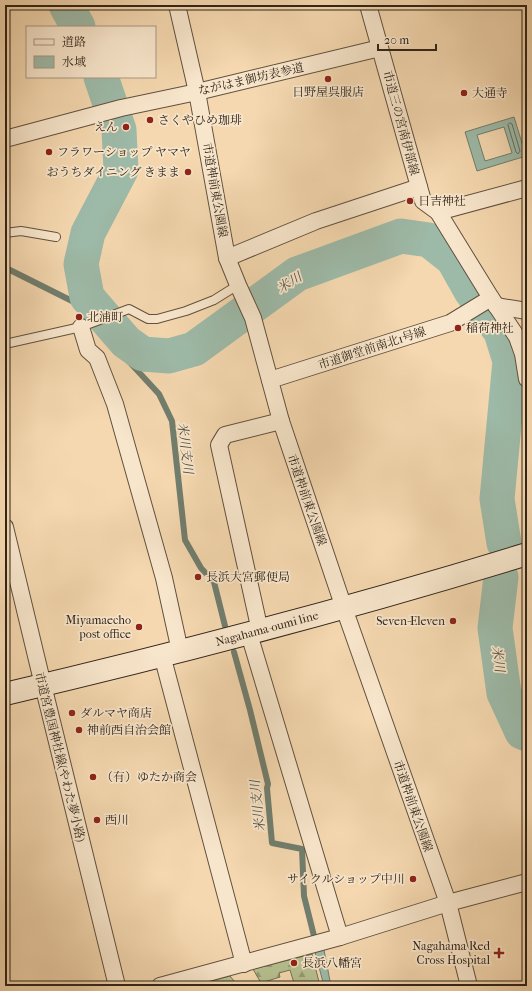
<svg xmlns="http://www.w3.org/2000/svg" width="532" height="991" font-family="'IM FELL French Canon','Noto Serif JP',serif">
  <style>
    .forest { fill: url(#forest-firs); stroke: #737254 }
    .water { fill: #9dbaa8; stroke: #717e6e; fill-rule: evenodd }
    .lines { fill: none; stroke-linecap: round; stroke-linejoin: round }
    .shore { stroke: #666f60; stroke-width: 1 }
    .stream { stroke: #717e6e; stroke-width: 6 }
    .river { stroke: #9dbaa8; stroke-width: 35 }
    .service-casing { stroke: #61513e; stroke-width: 10 }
    .minor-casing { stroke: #61513e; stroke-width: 18 }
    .secondary-casing { stroke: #302418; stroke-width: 24 }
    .service { stroke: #f8e6cc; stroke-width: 8 }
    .minor { stroke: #f8e6cc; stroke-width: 16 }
    .secondary { stroke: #f8e6cc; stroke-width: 22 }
    .poi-dot { fill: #8f2418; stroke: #f8e6cc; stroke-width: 1.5 }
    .labels { text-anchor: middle; stroke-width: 3.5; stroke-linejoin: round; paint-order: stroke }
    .street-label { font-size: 12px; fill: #302418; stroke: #f8e6cc }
    .poi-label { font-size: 12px; fill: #302418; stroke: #f8e6cc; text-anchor: start }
    .water-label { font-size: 13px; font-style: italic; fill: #515143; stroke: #f8e6cc }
  </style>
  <defs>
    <pattern id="forest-firs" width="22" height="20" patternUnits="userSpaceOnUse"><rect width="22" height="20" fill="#b6c090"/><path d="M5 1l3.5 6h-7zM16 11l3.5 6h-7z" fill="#949c75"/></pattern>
  </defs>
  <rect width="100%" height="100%" fill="#f5d8b0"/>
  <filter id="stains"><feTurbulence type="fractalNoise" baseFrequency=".005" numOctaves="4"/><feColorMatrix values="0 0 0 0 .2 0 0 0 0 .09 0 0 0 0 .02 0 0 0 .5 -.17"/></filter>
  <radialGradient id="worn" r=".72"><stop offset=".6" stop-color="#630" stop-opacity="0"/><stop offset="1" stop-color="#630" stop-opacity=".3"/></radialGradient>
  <g class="forest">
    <polygon points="312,954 320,986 284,986 294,983 290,970 279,973 280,977 261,983 253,969"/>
    <polygon points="230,976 238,986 193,986"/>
  </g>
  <g class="water">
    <path d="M 514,117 L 526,156 L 477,171 L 465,132 ZM 504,127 L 512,153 L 485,161 L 477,135 Z"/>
    <polygon points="324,950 331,986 324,986 315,952"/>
  </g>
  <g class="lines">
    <polygon class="shore" points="510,123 512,124 520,151 518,154 516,152 508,125"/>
    <g class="stream">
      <polyline points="5,269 8,269 74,302 159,394 172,421 185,540 201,568 214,582 225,626"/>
      <polyline points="234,652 250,710 268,784 267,788 272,843 302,849 304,896 314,936"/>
    </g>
    <g class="river">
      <polyline points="66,5 78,27"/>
      <polyline points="101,77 119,130 121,170 88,233 81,264 87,297 126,342 143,354 169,356 194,349 297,274 401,236 429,240 453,259 471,291 501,332 510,361 497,499 504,543"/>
      <polyline points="501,577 495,628 504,693 522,732 527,734"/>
    </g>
    <g class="service-casing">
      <g id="service">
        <polyline points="5,233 21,231 56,237"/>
        <polyline points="5,344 81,327 129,309 148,319 157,319 186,311 214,300 238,285"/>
      </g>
    </g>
    <g class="minor-casing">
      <g id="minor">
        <polyline points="177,5 197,92 227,258 238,285 253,318 281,421 344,608 448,903 469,986"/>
        <polyline points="368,5 423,201 438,212 491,298 517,337 523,354 527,379"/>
        <polyline points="5,139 121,108 197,92 380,48"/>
        <polyline points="438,212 527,188"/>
        <polyline points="227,258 316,221 419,187"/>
        <polyline points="496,306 527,311"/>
        <polyline points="81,327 88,350 97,358 115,404 164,578 180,651"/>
        <polyline points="270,380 450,323 491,298"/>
        <polyline points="5,527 43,685 117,986"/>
        <polyline points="260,631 219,445 225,435 281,421"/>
        <polyline points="249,634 340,937"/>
        <polyline points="162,655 244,964"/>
        <polyline points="160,986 340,937 448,903 527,882"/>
      </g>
    </g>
    <g class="secondary-casing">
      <g id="secondary">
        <path id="s1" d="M 5,694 C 180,653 355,607 527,554"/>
      </g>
    </g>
    <use href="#service" class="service"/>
    <use href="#minor" class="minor"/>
    <use href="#secondary" class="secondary"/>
  </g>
  <g class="poi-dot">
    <circle cx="328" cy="79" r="4"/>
    <circle cx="464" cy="93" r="4"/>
    <circle cx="150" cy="120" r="4"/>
    <circle cx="126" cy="127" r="4"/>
    <circle cx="49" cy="152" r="4"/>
    <circle cx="188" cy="172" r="4"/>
    <circle cx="410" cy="201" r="4"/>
    <circle cx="79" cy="317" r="4"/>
    <circle cx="458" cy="328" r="4"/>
    <circle cx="198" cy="577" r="4"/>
    <circle cx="453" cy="621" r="4"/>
    <circle cx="139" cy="627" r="4"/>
    <circle cx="72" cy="713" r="4"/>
    <circle cx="79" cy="730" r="4"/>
    <circle cx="93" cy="777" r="4"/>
    <circle cx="97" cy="820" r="4"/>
    <circle cx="413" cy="879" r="4"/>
    <path d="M497 947h4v4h4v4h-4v4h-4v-4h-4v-4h4z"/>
    <circle cx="294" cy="963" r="4"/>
  </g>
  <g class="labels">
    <g class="street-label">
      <text transform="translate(251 79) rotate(-13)" y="4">ながはま御坊表参道</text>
      <text transform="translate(401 123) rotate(75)" y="4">市道三の宮南伊部線</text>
      <text transform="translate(215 190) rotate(80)" y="4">市道神前東公園線</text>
      <text transform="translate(372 348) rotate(-18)" y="4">市道御堂前南北1号線</text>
      <text transform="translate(307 500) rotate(71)" y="4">市道神前東公園線</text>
      <text dy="4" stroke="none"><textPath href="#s1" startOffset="270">Nagahama-oumi line</textPath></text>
      <text transform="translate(60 757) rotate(76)" y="4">市道宮豊国神社線(やわた夢小路)</text>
      <text transform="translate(413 806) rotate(71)" y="4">市道神前東公園線</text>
    </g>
    <g class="poi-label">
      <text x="328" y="96" text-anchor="middle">日野屋呉服店</text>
      <text x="472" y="97">大通寺</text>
      <text x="158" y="124">さくやひめ珈琲</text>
      <text x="118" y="131" text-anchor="end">えん</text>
      <text x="57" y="156">フラワーショップ ヤマヤ</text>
      <text x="180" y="176" text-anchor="end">おうちダイニング きまま</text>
      <text x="418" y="205">日吉神社</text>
      <text x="87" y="321">北浦町</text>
      <text x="466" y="332">稲荷神社</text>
      <text x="206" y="581">長浜大宮郵便局</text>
      <text x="131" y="624" text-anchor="end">Miyamaecho<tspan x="131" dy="14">post office</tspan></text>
      <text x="445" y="625" text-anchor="end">Seven-Eleven</text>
      <text x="80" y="717">ダルマヤ商店</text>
      <text x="87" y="734">神前西自治会館</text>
      <text x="101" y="781">（有）ゆたか商会</text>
      <text x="105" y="824">西川</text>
      <text x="405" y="883" text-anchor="end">サイクルショップ中川</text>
      <text x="490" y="950" text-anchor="end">Nagahama Red<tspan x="490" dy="14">Cross Hospital</tspan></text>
      <text x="302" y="967">長浜八幡宮</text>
    </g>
    <g class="water-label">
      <text transform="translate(289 282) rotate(-32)" y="5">米川</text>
      <text transform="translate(186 448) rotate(83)" y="5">米川支川</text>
      <text transform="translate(499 659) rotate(82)" y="5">米川</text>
      <text transform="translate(257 806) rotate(-96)" y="5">米川支川</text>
    </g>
  </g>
  <rect width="532" height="991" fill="none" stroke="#f5d8b0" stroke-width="20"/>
  <rect x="6" y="6" width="520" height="979" fill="none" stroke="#302418" stroke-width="2"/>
  <rect x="10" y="10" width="512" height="971" fill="none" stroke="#302418"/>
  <rect x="26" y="26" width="130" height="52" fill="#f8e6cc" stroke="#a89884"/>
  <rect x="34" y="39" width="20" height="6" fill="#f8e6cc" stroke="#a89884"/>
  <text x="62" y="46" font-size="12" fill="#302418">道路</text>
  <rect x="34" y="56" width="20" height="12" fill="#9dbaa8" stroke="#a89884"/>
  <text x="62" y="66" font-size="12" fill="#302418">水域</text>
  <path d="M378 44v6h58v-6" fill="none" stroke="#302418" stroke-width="2"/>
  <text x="384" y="44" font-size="12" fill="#302418" stroke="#f8e6cc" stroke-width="3" paint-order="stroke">20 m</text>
  <rect width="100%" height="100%" filter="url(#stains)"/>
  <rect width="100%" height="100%" fill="url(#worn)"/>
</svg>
